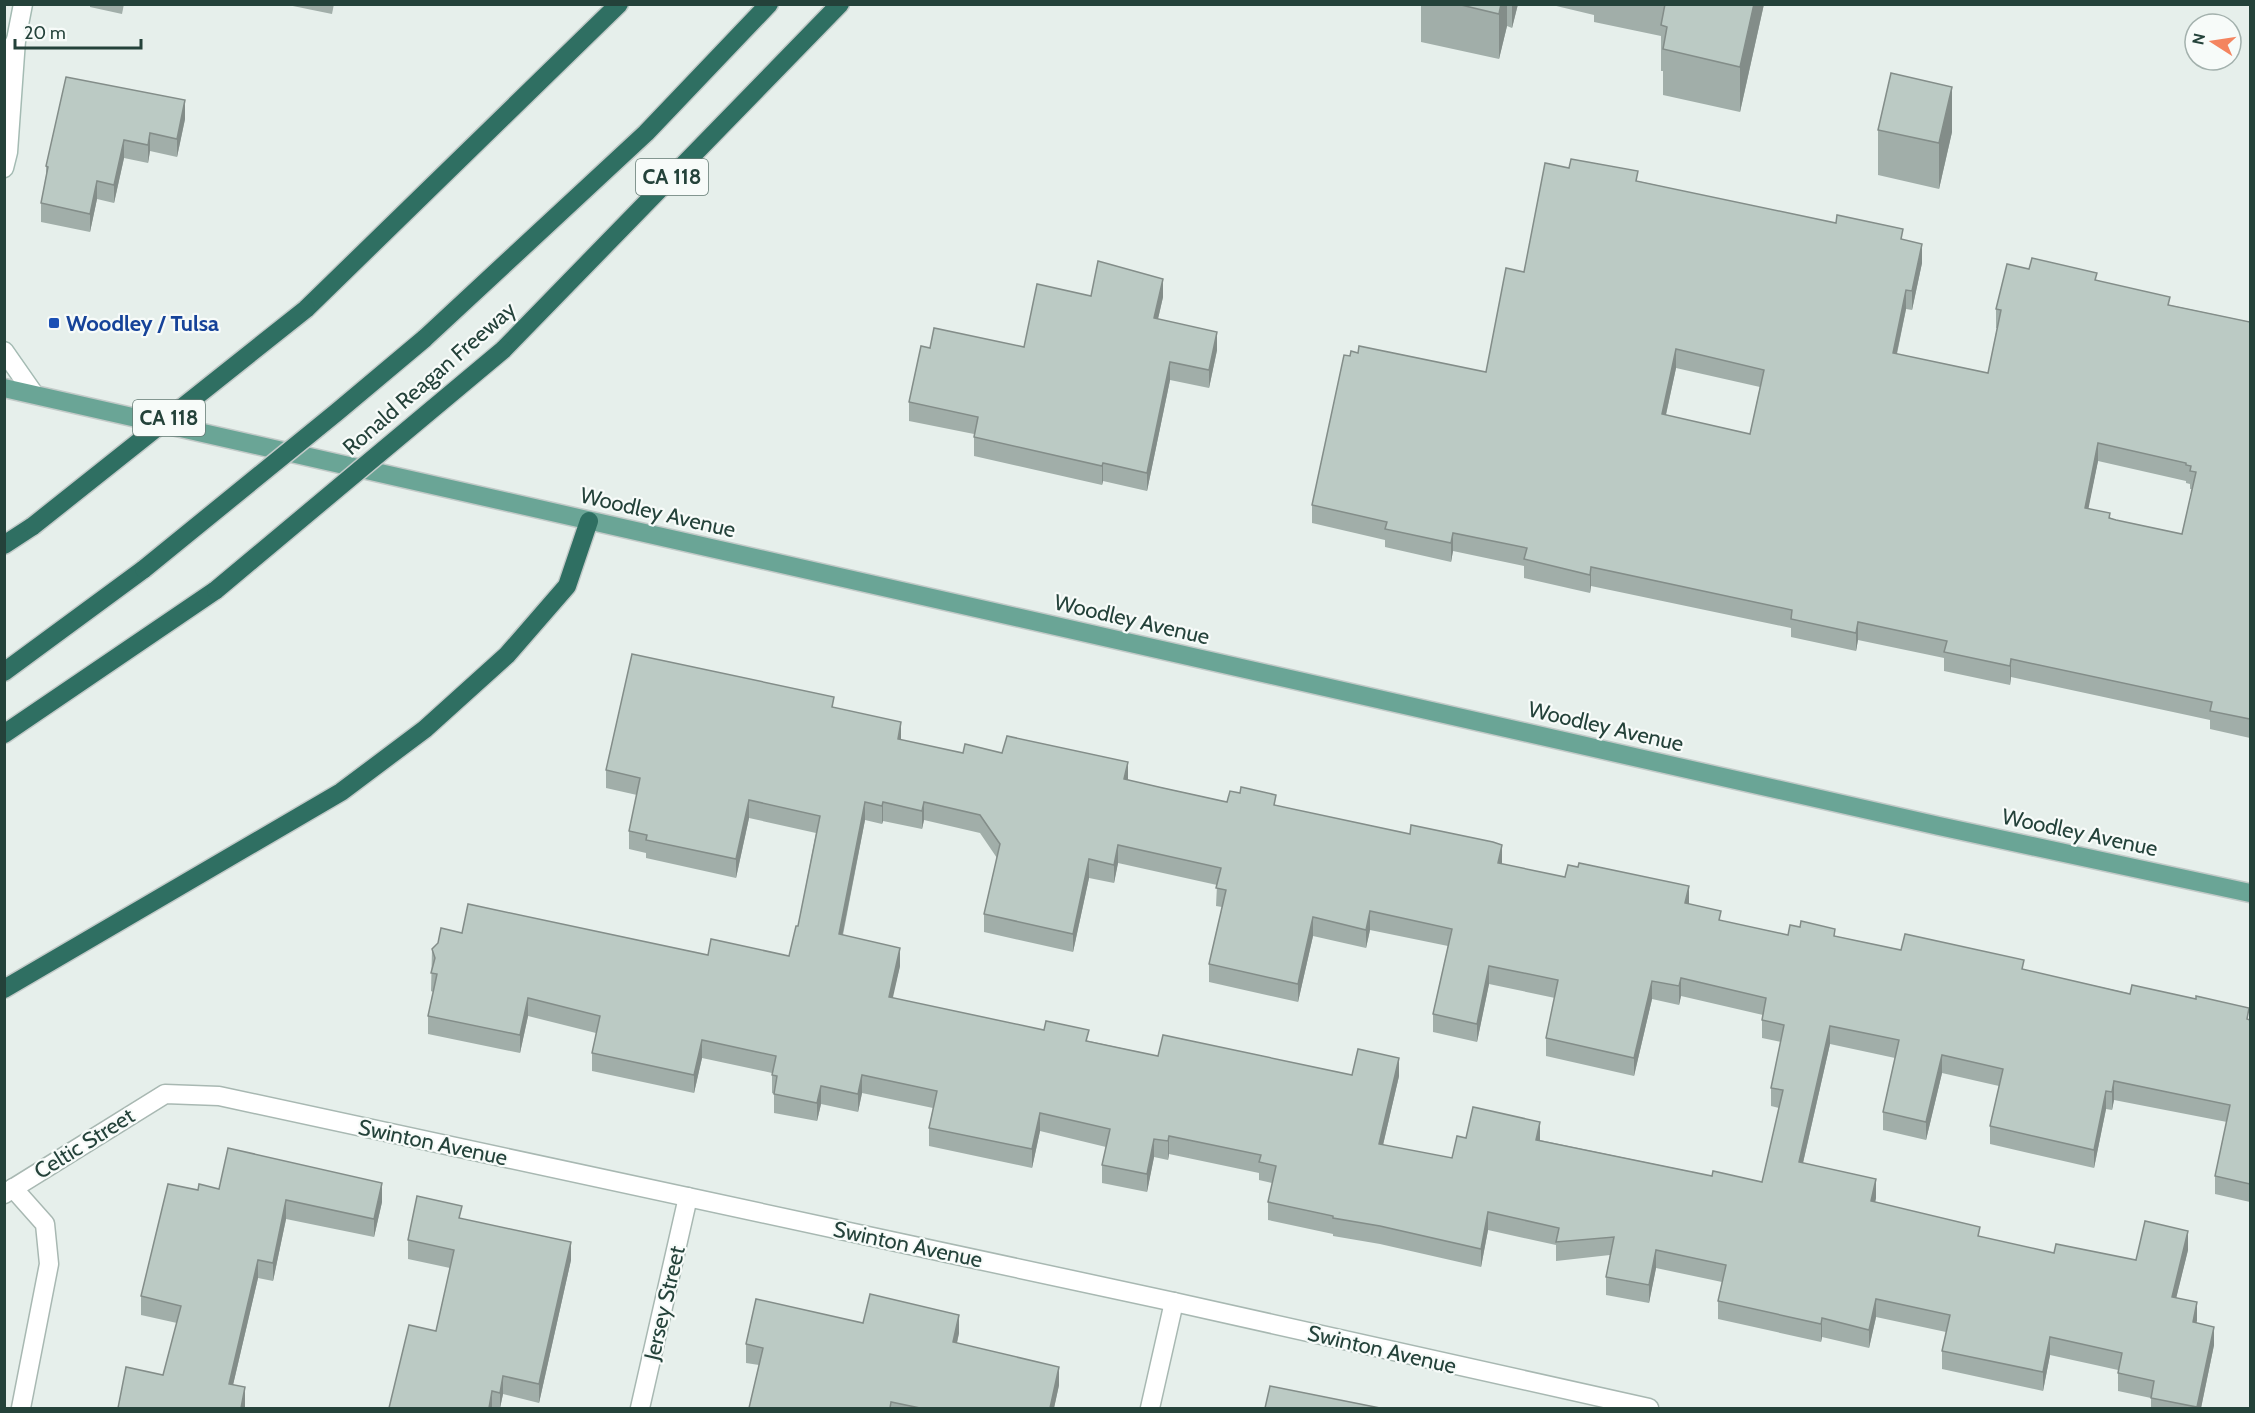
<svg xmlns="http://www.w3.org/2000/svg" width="2255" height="1413" font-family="Cabin,sans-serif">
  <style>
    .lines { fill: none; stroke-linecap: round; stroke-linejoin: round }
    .street-casing { stroke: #a8b8b2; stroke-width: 21 }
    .secondary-casing { stroke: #a4bbb3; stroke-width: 21 }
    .primary-casing { stroke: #c2cac8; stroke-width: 21 }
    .highway-casing { stroke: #c2cac8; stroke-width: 21 }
    .street { stroke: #fff; stroke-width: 18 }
    .secondary { stroke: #fff; stroke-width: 18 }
    .primary { stroke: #6aa596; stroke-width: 18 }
    .highway { stroke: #2f6f62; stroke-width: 18 }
    .highway-bridge-casing { stroke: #c2cac8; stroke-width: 21; stroke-linecap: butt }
    .highway-bridge { stroke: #2f6f62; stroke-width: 18 }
    .wall { fill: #a1aea9; fill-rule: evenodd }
    .shaded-wall { fill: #838d89 }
    .building { fill: #bbcac4; stroke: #838d89; stroke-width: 1.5; fill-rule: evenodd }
    .transit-dot { fill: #1a4fb4; stroke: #f7fbf9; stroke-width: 2 }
    .labels { text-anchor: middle; stroke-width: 4.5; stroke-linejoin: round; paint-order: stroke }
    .shield { fill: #f7fbf9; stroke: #637a73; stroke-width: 1.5 }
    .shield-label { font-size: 21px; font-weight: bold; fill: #24423a }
    .transit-label { font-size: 22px; font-weight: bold; fill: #164399; stroke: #f7fbf9; text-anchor: start }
    .street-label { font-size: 22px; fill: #24423a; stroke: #f7fbf9 }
  </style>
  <rect width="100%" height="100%" fill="#e6efeb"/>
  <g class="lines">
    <g class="street-casing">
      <g id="street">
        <polyline points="13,1188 45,1224 49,1264 21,1408"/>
        <polyline points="4,1194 165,1094 219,1096 1174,1302 1649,1408"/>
        <polyline points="640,1408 688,1197"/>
        <polyline points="1150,1408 1174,1302"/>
      </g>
    </g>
    <g class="secondary-casing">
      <g id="secondary">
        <polyline points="11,49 16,40 23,4"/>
        <polyline points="4,168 8,152 16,40"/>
        <polyline points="4,351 34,394"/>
      </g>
    </g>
    <g class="primary-casing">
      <polyline id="primary" points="4,388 1939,826 2250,893"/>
    </g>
    <g class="highway-casing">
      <g id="highway">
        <polyline points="306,309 619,4"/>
        <polyline points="424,339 646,133 769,4"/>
        <polyline points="503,350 840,4"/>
        <polyline points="4,545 33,526"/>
        <polyline points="4,672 144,569"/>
        <polyline points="4,734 216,590"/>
        <polyline points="4,989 341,792 425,729 507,655 567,586 589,521"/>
      </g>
    </g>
    <use href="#street" class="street"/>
    <use href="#secondary" class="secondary"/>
    <use href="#primary" class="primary"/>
    <use href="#highway" class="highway"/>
    <g class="highway-bridge-casing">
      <g id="highway-bridge">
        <polyline points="33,526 306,309"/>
        <polyline points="144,569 337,412 424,339"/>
        <polyline points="216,590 503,350"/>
      </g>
    </g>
    <use href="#highway-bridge" class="highway-bridge"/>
  </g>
  <g class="wall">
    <polygon points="90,4 124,4 122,14 90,7"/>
    <polygon points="283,4 334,4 332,14"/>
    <polygon points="1421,4 1518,4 1512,28 1507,26 1499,59 1421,42"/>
    <polygon points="1548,4 1764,4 1740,112 1663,95 1663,71 1661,71 1661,36 1594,22 1594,15"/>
    <polygon points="185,119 177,157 150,151 148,163 124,158 114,203 97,199 90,232 41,222 41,203 46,176 46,166"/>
    <polygon points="1878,130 1952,132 1939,189 1878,175"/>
    <path d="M 1638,181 L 1903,240 L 1922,263 L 1912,310 L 1906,309 L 1897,354 L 1988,373 L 1997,328 L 1996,328 L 1996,309 L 2029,269 L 2097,280 L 2170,305 L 2250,322 L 2250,738 L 2210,729 L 2210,720 L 2011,677 L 2010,685 L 1944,671 L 1944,658 L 1858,640 L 1856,651 L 1791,637 L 1791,628 L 1591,586 L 1590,593 L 1524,578 L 1524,566 L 1453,551 L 1451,562 L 1385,547 L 1385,540 L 1312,523 L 1312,505 L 1350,356 L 1358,353 L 1486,372 L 1524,272 ZM 1676,368 L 1760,387 L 1750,434 L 1666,415 ZM 2098,461 L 2186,481 L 2186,483 L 2190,484 L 2190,489 L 2192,489 L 2182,534 L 2116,520 L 2088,508 Z"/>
    <polygon points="1091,296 1163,297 1158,319 1217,350 1209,388 1170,380 1147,491 1103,481 1102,485 974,456 974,434 909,421 909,402 930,348 1024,347"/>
    <path d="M 834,707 L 901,740 L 963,753 L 1128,780 L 1227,802 L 1276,805 L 1502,864 L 1689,904 L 1721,921 L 1788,935 L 1835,936 L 1901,950 L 2024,970 L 2250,1020 L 2250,1202 L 2215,1194 L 2215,1176 L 2227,1122 L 2114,1100 L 2112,1110 L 2106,1109 L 2094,1168 L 1990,1144 L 1990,1126 L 1999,1086 L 1942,1073 L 1926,1140 L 1883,1130 L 1883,1112 L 1895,1058 L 1830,1044 L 1803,1163 L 1876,1198 L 1875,1202 L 1980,1237 L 2054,1253 L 2136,1260 L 2188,1250 L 2176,1298 L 2197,1320 L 2196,1323 L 2214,1345 L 2201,1408 L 2151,1408 L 2151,1398 L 2118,1391 L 2118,1370 L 2050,1355 L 2043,1391 L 1942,1369 L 1942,1351 L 1946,1332 L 1876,1317 L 1869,1348 L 1822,1337 L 1821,1342 L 1718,1319 L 1718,1301 L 1722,1282 L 1656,1268 L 1649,1303 L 1606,1295 L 1606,1277 L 1610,1255 L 1556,1261 L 1556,1245 L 1488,1230 L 1481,1267 L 1380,1244 L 1333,1236 L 1333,1234 L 1268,1220 L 1268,1202 L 1272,1183 L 1259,1180 L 1259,1173 L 1169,1154 L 1168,1160 L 1154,1157 L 1147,1192 L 1102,1183 L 1102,1165 L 1106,1147 L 1040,1131 L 1032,1168 L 929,1146 L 929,1128 L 933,1108 L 862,1093 L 858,1112 L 821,1104 L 817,1121 L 774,1113 L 774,1094 L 772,1093 L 772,1073 L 702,1058 L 694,1093 L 592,1071 L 592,1053 L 596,1033 L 528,1016 L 520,1053 L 428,1034 L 428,1016 L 433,992 L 431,991 L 432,949 L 462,933 L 708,955 L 789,956 L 798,926 L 816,833 L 749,818 L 736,878 L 646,858 L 646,853 L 629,849 L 629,831 L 637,795 L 606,788 L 606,770 ZM 865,820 L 882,824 L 883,821 L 922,829 L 924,820 L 980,833 L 997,858 L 984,914 L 984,932 L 1073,952 L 1089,878 L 1114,883 L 1118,863 L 1217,885 L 1216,906 L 1222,907 L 1209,964 L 1209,982 L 1298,1002 L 1313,936 L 1366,948 L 1370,930 L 1448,946 L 1433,1014 L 1433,1032 L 1477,1042 L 1489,984 L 1555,998 L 1546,1038 L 1546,1056 L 1634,1076 L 1652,999 L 1679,1005 L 1681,996 L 1763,1015 L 1762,1020 L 1762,1038 L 1781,1042 L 1771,1088 L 1771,1106 L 1779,1108 L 1762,1182 L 1712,1176 L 1540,1140 L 1466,1138 L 1452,1158 L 1383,1145 L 1399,1076 L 1352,1075 L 1158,1056 L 892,998 L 900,966 L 843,935 Z"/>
    <polygon points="219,1189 382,1202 374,1237 286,1219 273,1281 258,1278 233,1385 245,1405 177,1323 141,1315 141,1296 198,1190"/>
    <polygon points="462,1219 571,1260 539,1403 503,1394 500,1408 389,1408 436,1331 450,1268 408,1259 408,1240"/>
    <polygon points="863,1323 959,1333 957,1343 1059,1385 1054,1408 749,1408 759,1365 746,1363 746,1344"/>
  </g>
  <g class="shaded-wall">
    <polygon points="1501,4 1507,4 1507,26 1499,59 1499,14"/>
    <polygon points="1512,4 1518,4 1512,28"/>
    <polygon points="1754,4 1764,4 1740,112 1740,67"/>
    <polygon points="1952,87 1952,132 1939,189 1939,143"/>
    <polygon points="185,100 185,119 177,157 177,139"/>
    <polygon points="150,133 150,151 148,163 148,145"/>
    <polygon points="124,140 124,158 114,203 114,185"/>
    <polygon points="97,181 97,199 90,232 90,214"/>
    <polygon points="1922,244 1922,263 1912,310 1912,291"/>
    <polygon points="1163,279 1163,297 1154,336 1154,318"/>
    <polygon points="1906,290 1906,309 1893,371 1893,353"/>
    <polygon points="1217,332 1217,350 1209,388 1209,370"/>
    <polygon points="1676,349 1676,368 1662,432 1662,414"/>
    <polygon points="1170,362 1170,380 1147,491 1147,473"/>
    <polygon points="2098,443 2098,461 2085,526 2085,508"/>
    <polygon points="1103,463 1103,481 1102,485 1102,466"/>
    <polygon points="1453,533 1453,551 1451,562 1451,543"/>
    <polygon points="1591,567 1591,586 1590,593 1590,575"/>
    <polygon points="1858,622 1858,640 1856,651 1856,633"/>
    <polygon points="2011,659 2011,677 2010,685 2010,666"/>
    <polygon points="901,722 901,740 898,739"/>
    <polygon points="1128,762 1128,780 1124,779"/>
    <polygon points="749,800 749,818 736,878 736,859"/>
    <polygon points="865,802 865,820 839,952 839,934"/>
    <polygon points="883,802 883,821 882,824 882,806"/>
    <polygon points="924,802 924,820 922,829 922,811"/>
    <polygon points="1118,845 1118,863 1114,883 1114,865"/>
    <polygon points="1502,845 1502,863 1498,863"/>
    <polygon points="1089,859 1089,878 1073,952 1073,934"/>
    <polygon points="1689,886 1689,904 1685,903"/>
    <polygon points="1370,911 1370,930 1366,948 1366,930"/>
    <polygon points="1313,917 1313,936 1298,1002 1298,984"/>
    <polygon points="900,948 900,966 889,1015 889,997"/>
    <polygon points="1489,966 1489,984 1477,1042 1477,1024"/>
    <polygon points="1681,978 1681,996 1679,1005 1679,986"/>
    <polygon points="1652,981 1652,999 1634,1076 1634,1058"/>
    <polygon points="528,998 528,1016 520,1053 520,1035"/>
    <polygon points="1830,1026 1830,1044 1799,1180 1799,1162"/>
    <polygon points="702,1040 702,1058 694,1093 694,1075"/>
    <polygon points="1942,1055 1942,1073 1926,1140 1926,1122"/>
    <polygon points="1399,1058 1399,1076 1379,1162 1379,1144"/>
    <polygon points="862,1075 862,1093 858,1112 858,1094"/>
    <polygon points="2114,1081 2114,1100 2112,1110 2112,1092"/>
    <polygon points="821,1086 821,1104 817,1121 817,1103"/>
    <polygon points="2106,1091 2106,1109 2094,1168 2094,1150"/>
    <polygon points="1040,1113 1040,1131 1032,1168 1032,1149"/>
    <polygon points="1540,1122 1540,1140 1536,1158 1536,1140"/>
    <polygon points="1169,1136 1169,1154 1168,1160 1168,1141"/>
    <polygon points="1154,1139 1154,1157 1147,1192 1147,1174"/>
    <polygon points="1876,1179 1876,1198 1871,1220 1871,1201"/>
    <polygon points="382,1183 382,1202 374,1237 374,1219"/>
    <polygon points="286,1200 286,1219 273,1281 273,1263"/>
    <polygon points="1488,1212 1488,1230 1481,1267 1481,1249"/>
    <polygon points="2188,1231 2188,1250 2172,1315 2172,1297"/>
    <polygon points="571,1242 571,1260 539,1403 539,1384"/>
    <polygon points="1656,1250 1656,1268 1649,1303 1649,1285"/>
    <polygon points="258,1260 258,1278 229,1402 229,1384"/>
    <polygon points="1876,1299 1876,1317 1869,1348 1869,1330"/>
    <polygon points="2197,1302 2197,1320 2193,1341 2193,1322"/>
    <polygon points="959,1315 959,1333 953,1360 953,1342"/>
    <polygon points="1822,1318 1822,1337 1821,1342 1821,1324"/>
    <polygon points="2214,1327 2214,1345 2201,1408 2197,1408"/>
    <polygon points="2050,1337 2050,1355 2043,1391 2043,1372"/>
    <polygon points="1059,1367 1059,1385 1054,1408 1050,1408"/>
    <polygon points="503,1376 503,1394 500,1408 500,1393"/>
    <polygon points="245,1387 245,1408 241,1408"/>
    <polygon points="492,1391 492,1408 489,1408"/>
  </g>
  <g class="building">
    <polygon points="1457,4 1501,4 1499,14"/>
    <polygon points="1665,4 1754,4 1740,67 1663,49 1667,27 1661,25"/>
    <polygon points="1891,73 1952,87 1939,143 1878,130"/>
    <polygon points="66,77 185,100 177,139 150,133 148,145 124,140 114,185 97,181 90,214 41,203 48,167 46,166"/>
    <path d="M 1571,159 L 1638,171 L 1636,181 L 1836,223 L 1837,215 L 1903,229 L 1901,239 L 1922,244 L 1912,291 L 1906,290 L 1893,353 L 1988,373 L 2001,310 L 1996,309 L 2007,264 L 2029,269 L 2032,258 L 2097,273 L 2095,280 L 2170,297 L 2168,305 L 2250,322 L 2250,719 L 2210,711 L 2212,702 L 2011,659 L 2010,666 L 1944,652 L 1947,641 L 1858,622 L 1856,633 L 1791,619 L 1792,610 L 1591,567 L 1590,575 L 1524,559 L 1527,548 L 1453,533 L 1451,543 L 1385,529 L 1387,522 L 1312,505 L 1344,355 L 1350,356 L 1351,351 L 1358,353 L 1359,346 L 1486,372 L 1506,268 L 1524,272 L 1545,163 L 1569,168 ZM 1676,349 L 1764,370 L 1750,434 L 1662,414 ZM 2098,443 L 2186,463 L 2186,465 L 2191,466 L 2190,471 L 2196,472 L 2182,534 L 2116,520 L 2109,518 L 2110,513 L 2085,508 Z"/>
    <polygon points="1098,261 1163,279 1154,318 1217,332 1209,370 1170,362 1147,473 1103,463 1102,466 974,437 978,417 909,402 921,346 930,348 934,328 1024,347 1037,284 1091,296"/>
    <path d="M 632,654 L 834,697 L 832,707 L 901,722 L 898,739 L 963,753 L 965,744 L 1002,753 L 1007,736 L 1128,762 L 1124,779 L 1163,788 L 1227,802 L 1230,791 L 1240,793 L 1241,787 L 1276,795 L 1274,805 L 1410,834 L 1411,825 L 1493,842 L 1502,845 L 1498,863 L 1565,877 L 1568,865 L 1578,867 L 1579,863 L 1689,886 L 1685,903 L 1721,911 L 1719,920 L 1788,935 L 1790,925 L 1800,927 L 1801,921 L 1835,929 L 1834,936 L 1901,950 L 1905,934 L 2024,960 L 2022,969 L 2130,994 L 2132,985 L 2196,999 L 2196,996 L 2249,1008 L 2247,1019 L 2250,1020 L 2250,1184 L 2215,1176 L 2230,1105 L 2114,1081 L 2112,1092 L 2106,1091 L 2094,1150 L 1990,1126 L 2003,1069 L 1942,1055 L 1926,1122 L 1883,1112 L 1899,1040 L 1830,1026 L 1799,1162 L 1876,1179 L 1871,1201 L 1980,1227 L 1978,1236 L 2054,1253 L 2056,1244 L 2136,1260 L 2145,1221 L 2188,1231 L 2172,1297 L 2197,1302 L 2193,1322 L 2214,1327 L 2197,1407 L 2151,1398 L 2154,1381 L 2118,1373 L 2122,1353 L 2050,1337 L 2043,1372 L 1942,1351 L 1950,1315 L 1876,1299 L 1869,1330 L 1822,1318 L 1821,1324 L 1718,1301 L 1726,1265 L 1656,1250 L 1649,1285 L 1606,1277 L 1614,1237 L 1556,1242 L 1559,1228 L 1488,1212 L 1481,1249 L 1380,1226 L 1333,1218 L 1333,1216 L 1268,1202 L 1276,1166 L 1259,1162 L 1261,1155 L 1169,1136 L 1168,1141 L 1154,1139 L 1147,1174 L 1102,1165 L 1110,1129 L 1040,1113 L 1032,1149 L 929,1128 L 937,1091 L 862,1075 L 858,1094 L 821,1086 L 817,1103 L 774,1094 L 777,1076 L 772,1075 L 776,1056 L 702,1040 L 694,1075 L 592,1053 L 600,1016 L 528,998 L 520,1035 L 428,1016 L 437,974 L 431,973 L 435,958 L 432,949 L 438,943 L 441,928 L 462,933 L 468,904 L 708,955 L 711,939 L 789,956 L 796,926 L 798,926 L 820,816 L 749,800 L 736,859 L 646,840 L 647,835 L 629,831 L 640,778 L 606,770 ZM 865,802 L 882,806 L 883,802 L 922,811 L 924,802 L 980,815 L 1000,844 L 984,914 L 1073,934 L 1089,859 L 1114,865 L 1118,845 L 1221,868 L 1216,888 L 1226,890 L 1209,964 L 1298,984 L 1313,917 L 1366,930 L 1370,911 L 1452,929 L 1433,1014 L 1477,1024 L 1489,966 L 1558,980 L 1546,1038 L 1634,1058 L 1652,981 L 1679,986 L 1681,978 L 1766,998 L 1762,1020 L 1784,1025 L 1771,1088 L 1783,1090 L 1762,1182 L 1713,1171 L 1712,1176 L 1536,1140 L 1540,1122 L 1473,1107 L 1466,1138 L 1457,1136 L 1452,1158 L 1379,1144 L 1399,1058 L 1358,1049 L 1352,1075 L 1163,1035 L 1158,1056 L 1086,1041 L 1089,1030 L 1046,1021 L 1044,1030 L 889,997 L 900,948 L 839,934 Z"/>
    <polygon points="228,1148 382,1183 374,1219 286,1200 273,1263 258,1260 229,1384 245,1387 241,1408 118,1408 126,1367 163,1375 181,1306 141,1296 168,1184 198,1190 199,1184 219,1189"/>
    <polygon points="417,1196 462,1206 459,1218 571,1242 539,1384 503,1376 500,1393 492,1391 489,1408 389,1408 409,1325 436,1331 454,1250 408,1240"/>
    <polygon points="870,1294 959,1315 953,1342 1059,1367 1050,1408 920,1408 891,1402 890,1408 749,1408 763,1348 746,1344 756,1299 863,1323"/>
    <polygon points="1270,1386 1380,1408 1265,1408"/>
  </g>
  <rect class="transit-dot" x="48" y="317" width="12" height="12" rx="3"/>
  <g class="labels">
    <g class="shield">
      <rect x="636" y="159" width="72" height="36" rx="4.5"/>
      <rect x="133" y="400" width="72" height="36" rx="4.5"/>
    </g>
    <g class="shield-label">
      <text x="672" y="184">CA 118</text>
      <text x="169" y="425">CA 118</text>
    </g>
    <g class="transit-label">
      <text x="66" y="331">Woodley / Tulsa</text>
    </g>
    <g class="street-label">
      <text transform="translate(429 378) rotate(-41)" y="8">Ronald Reagan Freeway</text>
      <text transform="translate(658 512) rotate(13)" y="8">Woodley Avenue</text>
      <text transform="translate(1132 619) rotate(13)" y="8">Woodley Avenue</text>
      <text transform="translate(1606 726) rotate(13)" y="8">Woodley Avenue</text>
      <text transform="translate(2080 832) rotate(12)" y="8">Woodley Avenue</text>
      <text transform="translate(433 1142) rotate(12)" y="8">Swinton Avenue</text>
      <text transform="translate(84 1143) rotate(-32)" y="8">Celtic Street</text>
      <text transform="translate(908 1244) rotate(12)" y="8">Swinton Avenue</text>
      <text transform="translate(664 1303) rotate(-77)" y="8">Jersey Street</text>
      <text transform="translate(1382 1349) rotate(13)" y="8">Swinton Avenue</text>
    </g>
  </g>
  <rect width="2255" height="1413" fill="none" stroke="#24423a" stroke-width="12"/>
  <g transform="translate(2213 42) rotate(282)"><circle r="28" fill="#f7fbf9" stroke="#a3b1ad" stroke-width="1.5"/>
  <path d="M0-4.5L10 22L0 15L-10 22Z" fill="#f4845f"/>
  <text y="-9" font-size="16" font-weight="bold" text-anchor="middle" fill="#24423a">N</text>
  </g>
  <path d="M15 39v9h126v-9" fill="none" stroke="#24423a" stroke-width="3"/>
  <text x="24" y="39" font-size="18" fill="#24423a" stroke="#f7fbf9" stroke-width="4.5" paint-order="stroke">20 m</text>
</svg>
